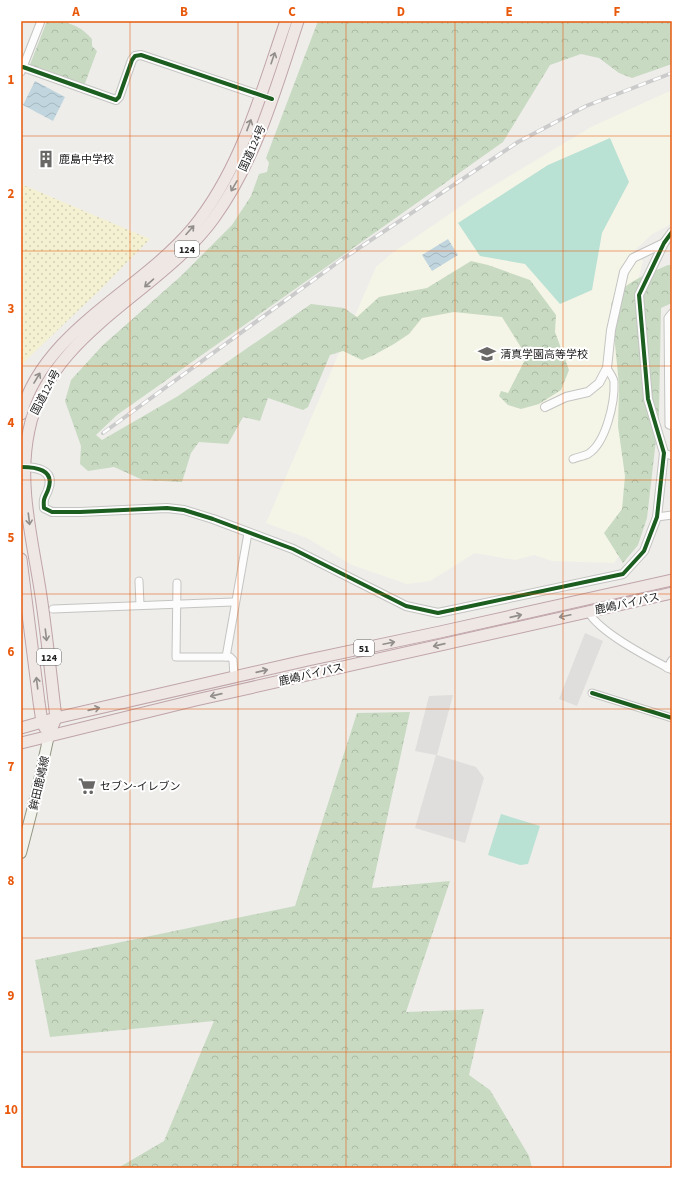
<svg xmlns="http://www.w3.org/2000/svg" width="693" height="1189" font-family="'Source Sans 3','Noto Sans JP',sans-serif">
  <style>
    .education { fill: #f5f5e7 }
    .forest { fill: url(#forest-crowns) }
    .sand { fill: url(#sand-dots) }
    .pitch { fill: #b9e1d4 }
    .parking { fill: #dfdedd }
    .water { fill: url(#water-waves) }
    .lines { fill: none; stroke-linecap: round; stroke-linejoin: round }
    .minor-casing { stroke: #c4c4c2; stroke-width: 9 }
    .tertiary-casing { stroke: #c4c4c2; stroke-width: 10 }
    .secondary-casing { stroke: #939783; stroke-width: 12 }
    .trunk-casing { stroke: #c0a4aa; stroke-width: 13 }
    .minor { stroke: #fcfcfc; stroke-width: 7 }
    .tertiary { stroke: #fcfcfc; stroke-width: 8 }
    .secondary { stroke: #f2f3ed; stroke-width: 10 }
    .trunk { stroke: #eee7e4; stroke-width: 11 }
    .rail-casing { stroke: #cbcbcb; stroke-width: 4 }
    .rail { stroke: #fff; stroke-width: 2.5; stroke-dasharray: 8; stroke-linecap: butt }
    .cycleway-casing { stroke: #fff; stroke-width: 6 }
    .cycleway { stroke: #1b5e20; stroke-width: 4 }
    .oneway { stroke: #928e8c }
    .grid { fill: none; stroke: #e8590c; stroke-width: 1; stroke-opacity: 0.55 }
    .labels { text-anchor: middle; stroke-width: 4; stroke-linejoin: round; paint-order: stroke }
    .shield { fill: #fff; stroke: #646464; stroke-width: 1 }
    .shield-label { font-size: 10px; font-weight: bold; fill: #212121 }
    .street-label { font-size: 11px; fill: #212121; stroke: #fff }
    .poi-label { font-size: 11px; fill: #212121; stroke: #fff; text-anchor: start }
    .neatline { fill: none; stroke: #e8590c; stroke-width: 1.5 }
    .grid-label { font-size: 13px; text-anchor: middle; font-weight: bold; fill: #e8590c }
  </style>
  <defs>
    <pattern id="forest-crowns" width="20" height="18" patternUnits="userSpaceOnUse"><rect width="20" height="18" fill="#c8dac2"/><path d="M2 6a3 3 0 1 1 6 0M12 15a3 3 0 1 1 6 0" fill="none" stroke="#acbba6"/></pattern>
    <pattern id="sand-dots" width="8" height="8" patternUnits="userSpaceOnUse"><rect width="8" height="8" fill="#f4f0d2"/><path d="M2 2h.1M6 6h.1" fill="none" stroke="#d1ceb4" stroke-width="1.8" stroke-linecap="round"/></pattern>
    <pattern id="water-waves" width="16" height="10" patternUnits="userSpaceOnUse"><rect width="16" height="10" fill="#c0d5de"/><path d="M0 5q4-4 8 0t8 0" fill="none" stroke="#a5b7be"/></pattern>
  </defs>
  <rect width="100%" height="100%" fill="#eeedea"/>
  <polygon class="education" points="672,90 672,223 651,235 633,252 643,261 635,292 631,539 614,563 552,561 534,555 515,560 475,553 430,581 407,584 352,565 307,538 266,523 376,267 391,254 473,198 591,127"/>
  <g class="forest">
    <path d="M 47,21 C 66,21 79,24 92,39 L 92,46 L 97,51 L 84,86 L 29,67 Z"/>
    <polygon points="318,21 672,21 672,64 632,78 619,73 599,58 581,54 550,65 503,142 117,415 96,435 102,440 178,396 311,304 344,308 357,317 379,297 427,288 471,261 488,265 530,280 556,315 555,332 569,370 561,390 539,404 521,409 508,405 499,396 501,391 508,393 525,360 522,349 502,317 454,312 422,318 409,334 394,344 374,355 362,360 343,351 330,355 308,407 303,410 268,398 260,421 243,417 228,444 199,442 191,453 182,482 143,480 114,467 88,471 80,464 81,446 65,401 71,380 102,346 181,276 232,225 251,196 259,174 267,172 269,163 266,158"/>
    <path d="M 668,265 L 672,265 L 672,303 L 661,308 L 659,414 L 647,518 L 638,545 L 623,563 L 604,533 L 622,509 L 625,476 L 618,426 L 619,385 L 611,304 C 621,283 647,274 668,265 Z"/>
    <polygon points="410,712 372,888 450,881 406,1012 484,1009 469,1075 490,1090 529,1156 532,1168 118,1168 164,1141 214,1021 50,1037 35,960 295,906 357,713"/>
  </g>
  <polygon class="sand" points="21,184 150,239 99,291 26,360 21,367"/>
  <g class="pitch">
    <polygon points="610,138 629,182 602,233 592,290 560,304 525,264 480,256 458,223 548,165"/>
    <polygon points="501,814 540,826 528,864 520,865 488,855"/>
  </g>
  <g class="parking">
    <polygon points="585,633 603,641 577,706 559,699"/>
    <polygon points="453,695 437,755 476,767 484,778 465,843 415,828 436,755 415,751 429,696"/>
  </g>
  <g class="water">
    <polygon points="35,81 65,97 53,121 23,105"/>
    <polygon points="448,239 458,255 432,271 422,255"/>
  </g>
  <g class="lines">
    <g class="minor-casing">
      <g id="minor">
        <polyline points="21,72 41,21"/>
        <polyline points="672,313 668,318 669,425 672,426"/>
        <polyline points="664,453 672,456"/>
        <path d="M 573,459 C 578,457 584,456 588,454 C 606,443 615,402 614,382 C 614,378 609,372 607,368"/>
        <polyline points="657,517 672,515"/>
        <polyline points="139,581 140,605"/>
        <polyline points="177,583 176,657 226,657 248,533"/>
        <polyline points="53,609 233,602"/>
        <path d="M 588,611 C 598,632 651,659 672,670"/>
        <polyline points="226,657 230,657 233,660 234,677"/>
        <polyline points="667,668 672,660"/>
        <polyline points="592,693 672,718"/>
      </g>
    </g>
    <g class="tertiary-casing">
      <g id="tertiary">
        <polyline points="23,67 116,100 119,97 132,60 135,56 141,55 265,97"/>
        <polyline points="545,407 566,397 588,392 599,383 607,368 611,330 624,272 633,258 664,243"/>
        <path d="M 21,467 C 35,467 56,469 48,490 C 45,498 43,497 44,508 L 52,512 L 80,512 L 167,508 L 184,510 L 213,519 L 293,549 L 406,606 L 438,613 L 623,574 L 644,551 L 657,517 L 664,453 L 648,399 L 639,295 L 664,243 L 672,232"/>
      </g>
    </g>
    <g class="secondary-casing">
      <polyline id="secondary" points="21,853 35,799 49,735"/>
    </g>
    <g class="trunk-casing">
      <g id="trunk">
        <path d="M 21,414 C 44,330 139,292 192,229 C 241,170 261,93 286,21"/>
        <polyline points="21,559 39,702 42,722 45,728"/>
        <polyline points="21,728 56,718 308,660 440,632 672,580"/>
        <path d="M 49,735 L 56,718 C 51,677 47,636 41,596 C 33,541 17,485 29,430 C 49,332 160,293 214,218 C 256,160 276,88 298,21"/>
        <polyline points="21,743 196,700 672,593"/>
      </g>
    </g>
    <use href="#minor" class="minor"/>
    <use href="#tertiary" class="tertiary"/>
    <use href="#secondary" class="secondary"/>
    <use href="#trunk" class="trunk"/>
    <g class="rail-casing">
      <polyline id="rail" points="103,433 341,260 518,142 586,106 672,73"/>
    </g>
    <use href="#rail" class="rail"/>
    <g class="cycleway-casing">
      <g id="cycleway">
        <polyline points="23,67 116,100 119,97 132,60 135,56 141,55 272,99"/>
        <path d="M 21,467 C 35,467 56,469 48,490 C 45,498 43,497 44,508 L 52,512 L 80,512 L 167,508 L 184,510 L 213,519 L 293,549 L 406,606 L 438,613 L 623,574 L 644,551 L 657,517 L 664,453 L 648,399 L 639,295 L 664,243 L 672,232"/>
        <polyline points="592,693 672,718"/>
      </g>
    </g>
    <use href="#cycleway" class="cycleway"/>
  </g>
  <defs><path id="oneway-shaft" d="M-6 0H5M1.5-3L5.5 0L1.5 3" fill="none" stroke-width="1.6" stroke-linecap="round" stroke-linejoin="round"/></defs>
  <g class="oneway">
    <use href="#oneway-shaft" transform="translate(273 58) rotate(-71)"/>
    <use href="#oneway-shaft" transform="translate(249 125) rotate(-69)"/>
    <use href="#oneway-shaft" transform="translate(234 186) rotate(120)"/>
    <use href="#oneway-shaft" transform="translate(190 230) rotate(-48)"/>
    <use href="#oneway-shaft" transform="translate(149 283) rotate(139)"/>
    <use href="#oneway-shaft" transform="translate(37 378) rotate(-59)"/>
    <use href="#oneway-shaft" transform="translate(29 519) rotate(83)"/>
    <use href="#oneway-shaft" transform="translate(516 616) rotate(-13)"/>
    <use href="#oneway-shaft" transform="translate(565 616) rotate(168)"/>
    <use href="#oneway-shaft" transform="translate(46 635) rotate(83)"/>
    <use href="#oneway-shaft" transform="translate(389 643) rotate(-12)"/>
    <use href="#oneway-shaft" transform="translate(439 645) rotate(167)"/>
    <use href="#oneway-shaft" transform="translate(262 671) rotate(-13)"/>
    <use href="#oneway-shaft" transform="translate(37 683) rotate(-97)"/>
    <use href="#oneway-shaft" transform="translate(216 695) rotate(167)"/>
    <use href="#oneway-shaft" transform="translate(94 709) rotate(-13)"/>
  </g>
  <path class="grid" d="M 130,21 L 130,1168M 238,21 L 238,1168M 346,21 L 346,1168M 455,21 L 455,1168M 563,21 L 563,1168M 21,136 L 672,136M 21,251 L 672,251M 21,366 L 672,366M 21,480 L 672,480M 21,594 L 672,594M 21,709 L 672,709M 21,824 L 672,824M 21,938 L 672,938M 21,1052 L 672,1052"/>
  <defs>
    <g id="building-bare" transform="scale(1.38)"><path d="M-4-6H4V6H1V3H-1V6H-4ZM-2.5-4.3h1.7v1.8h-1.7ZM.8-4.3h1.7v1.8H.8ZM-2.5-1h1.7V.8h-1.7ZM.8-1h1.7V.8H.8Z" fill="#696867" stroke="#fff" stroke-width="2.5" paint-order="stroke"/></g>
    <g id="school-bare" transform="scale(1.38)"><path d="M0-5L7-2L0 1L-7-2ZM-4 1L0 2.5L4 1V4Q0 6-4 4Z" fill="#696867" stroke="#fff" stroke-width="2.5" paint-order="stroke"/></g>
    <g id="supermarket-bare" transform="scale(1.38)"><path d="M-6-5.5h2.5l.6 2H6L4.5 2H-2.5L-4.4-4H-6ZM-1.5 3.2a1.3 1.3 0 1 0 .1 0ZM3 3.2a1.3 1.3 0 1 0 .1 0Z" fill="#696867" stroke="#fff" stroke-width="2.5" paint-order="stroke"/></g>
  </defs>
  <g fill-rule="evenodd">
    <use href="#building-bare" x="46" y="159"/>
    <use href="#school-bare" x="487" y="354"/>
    <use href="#supermarket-bare" x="87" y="786"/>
  </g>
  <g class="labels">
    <g class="shield">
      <rect x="175" y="241" width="24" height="16" rx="3"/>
      <rect x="354" y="640" width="20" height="16" rx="3"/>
      <rect x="37" y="649" width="24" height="16" rx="3"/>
    </g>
    <g class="shield-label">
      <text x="187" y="253">124</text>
      <text x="364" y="652">51</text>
      <text x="49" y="661">124</text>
    </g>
    <g class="street-label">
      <text transform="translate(252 148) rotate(-66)" y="4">国道124号</text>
      <text transform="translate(45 392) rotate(-62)" y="4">国道124号</text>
      <text transform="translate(627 603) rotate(-12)" y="4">鹿嶋バイパス</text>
      <text transform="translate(311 674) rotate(-13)" y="4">鹿嶋バイパス</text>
      <text transform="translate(39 783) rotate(-77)" y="4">鉾田鹿嶋線</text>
    </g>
    <g class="poi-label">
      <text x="59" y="163">鹿島中学校</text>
      <text x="500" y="358">清真学園高等学校</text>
      <text x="100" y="790">セブン-イレブン</text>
    </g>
  </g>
  <rect width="693" height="1189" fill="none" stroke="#ffffff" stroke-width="44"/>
  <rect x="22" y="22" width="649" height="1145" class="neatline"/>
  <g class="grid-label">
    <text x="76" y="16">A</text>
    <text x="184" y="16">B</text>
    <text x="292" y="16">C</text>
    <text x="401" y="16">D</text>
    <text x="509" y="16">E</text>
    <text x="617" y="16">F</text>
    <text x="11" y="84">1</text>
    <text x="11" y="198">2</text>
    <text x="11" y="313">3</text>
    <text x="11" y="427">4</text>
    <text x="11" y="542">5</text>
    <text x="11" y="656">6</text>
    <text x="11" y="771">7</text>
    <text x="11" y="885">8</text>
    <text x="11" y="1000">9</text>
    <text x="11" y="1114">10</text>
  </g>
</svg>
